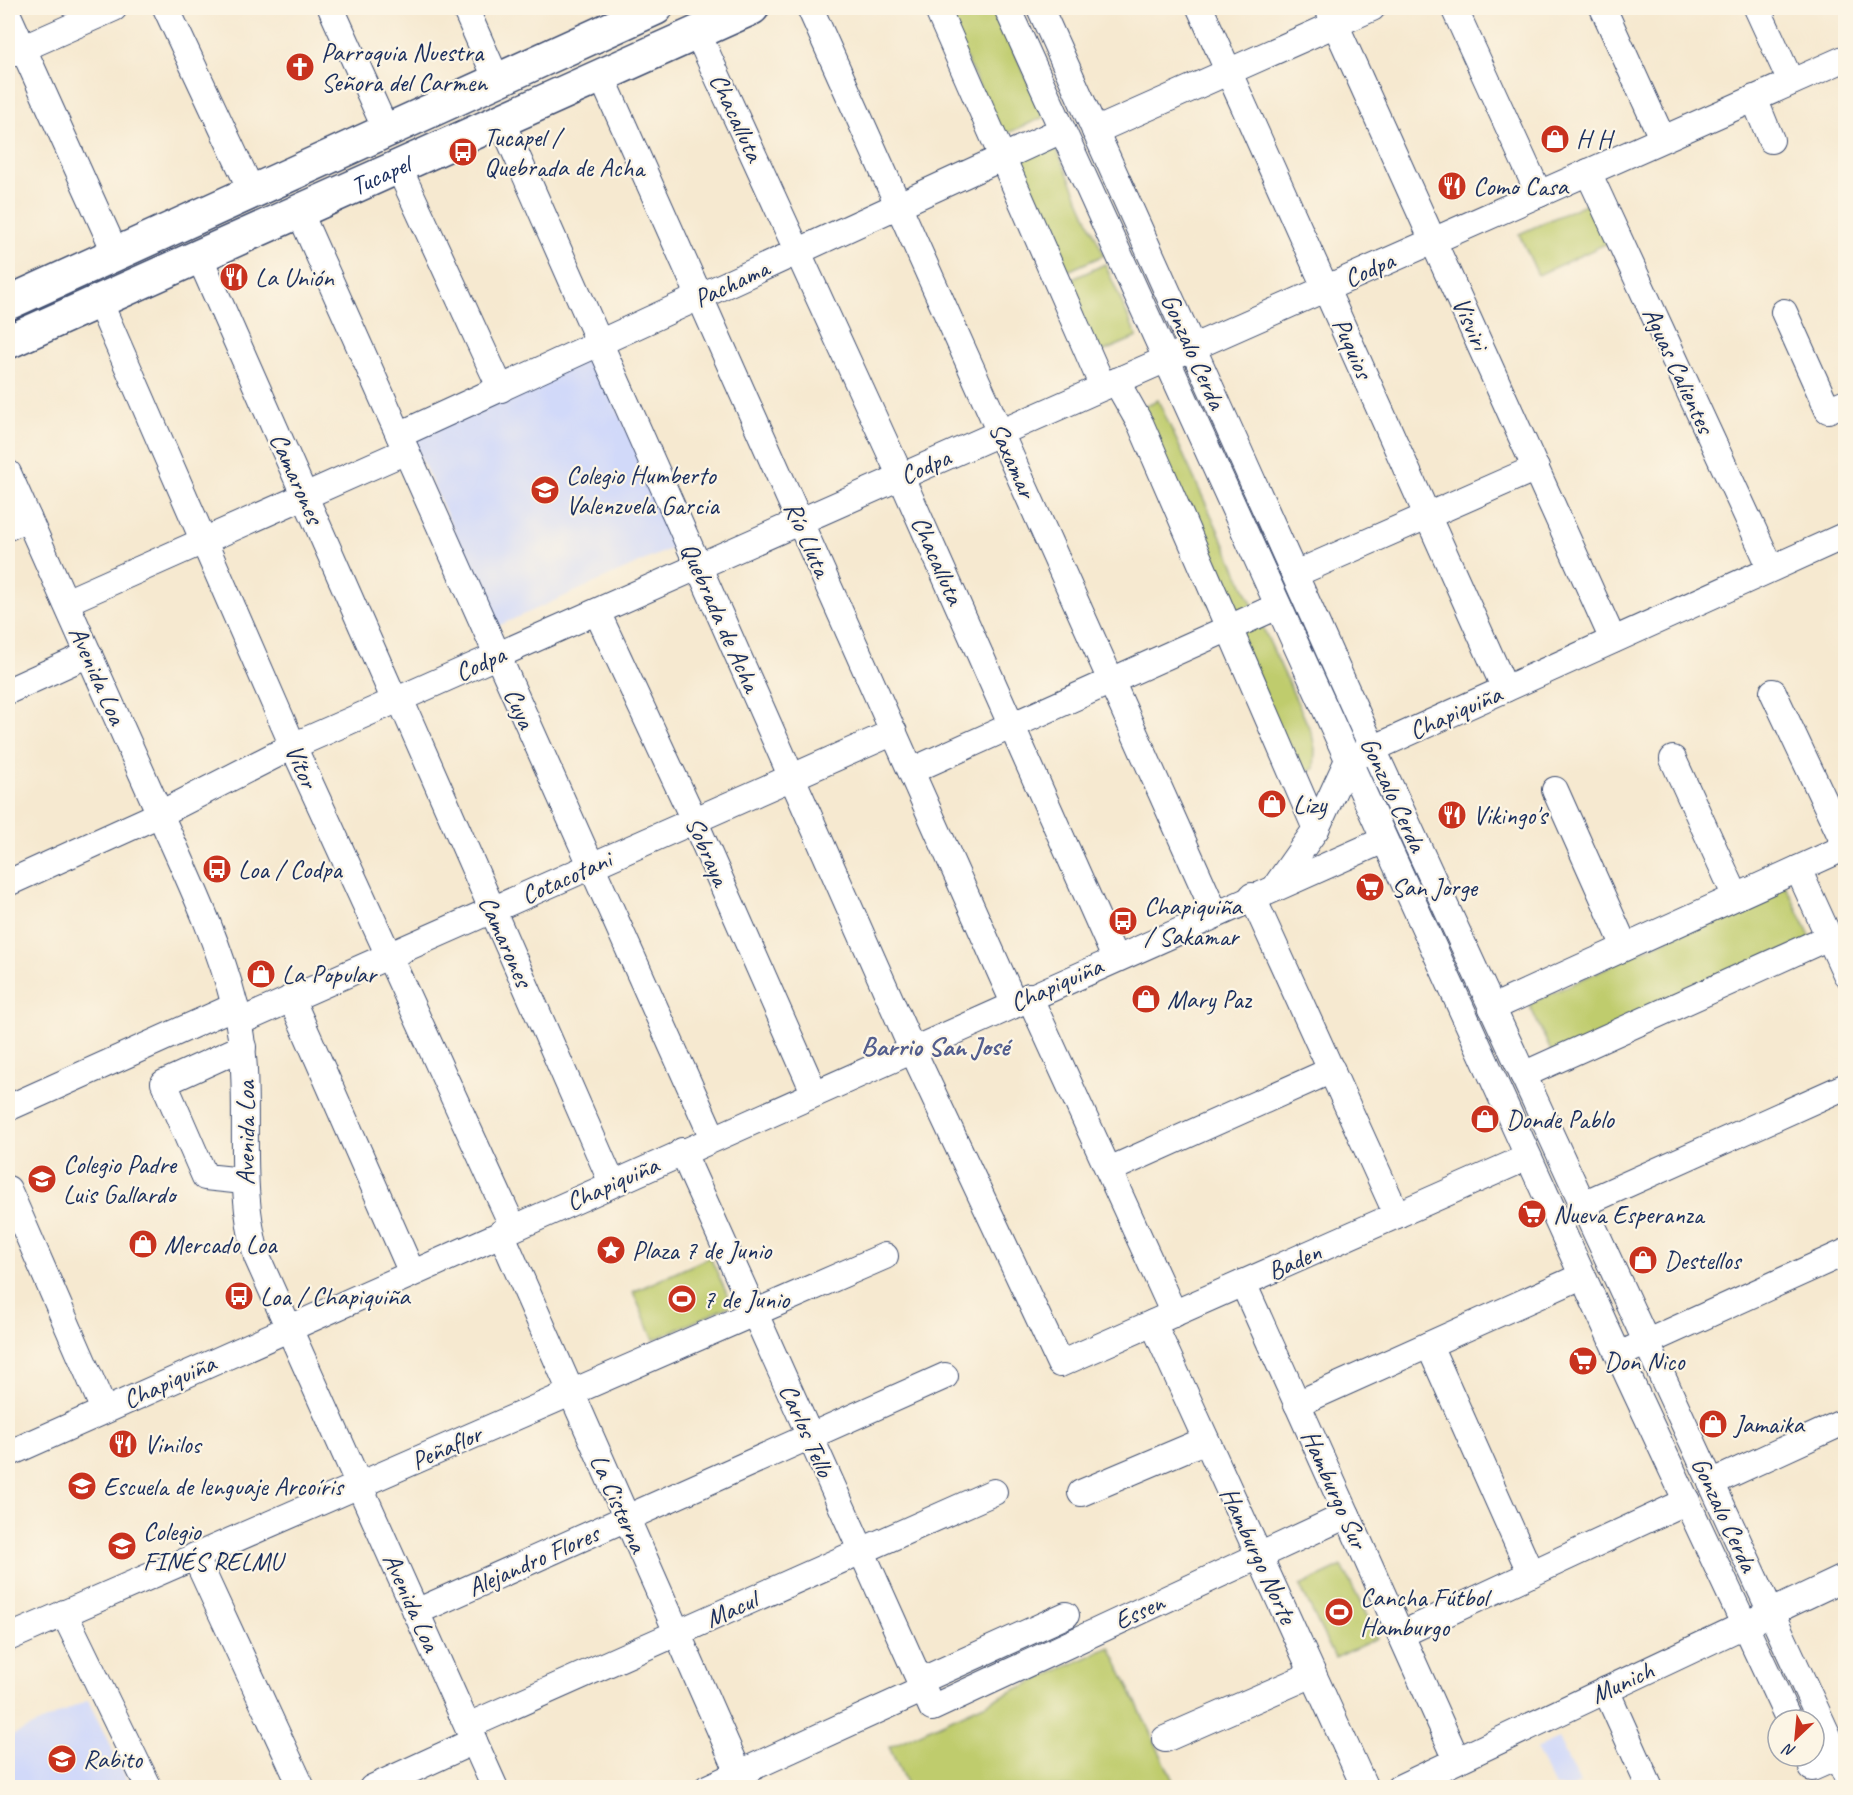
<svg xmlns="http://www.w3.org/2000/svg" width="1853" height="1795" font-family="Caveat,sans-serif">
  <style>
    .built { fill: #d1d9f9 }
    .green { fill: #bfcc6d; stroke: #6d7e66; stroke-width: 1.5 }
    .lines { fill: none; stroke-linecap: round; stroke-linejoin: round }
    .minor-casing { stroke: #3c4b6f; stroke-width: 28 }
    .major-casing { stroke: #3c4b6f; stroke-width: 36 }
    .minor { stroke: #fff; stroke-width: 26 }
    .major { stroke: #fff; stroke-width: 33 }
    .labels { text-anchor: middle; stroke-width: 4.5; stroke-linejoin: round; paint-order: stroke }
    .poi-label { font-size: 26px; fill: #1b2f5e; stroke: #fcf5e5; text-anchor: start }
    .street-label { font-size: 26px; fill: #1b2f5e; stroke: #fcf5e5 }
    .neighbourhood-label { font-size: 27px; font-weight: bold; fill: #535e8e; stroke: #fcf5e5 }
  </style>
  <rect width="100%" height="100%" fill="#fcf5e5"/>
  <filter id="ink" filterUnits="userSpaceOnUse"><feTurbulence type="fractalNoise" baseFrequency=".0167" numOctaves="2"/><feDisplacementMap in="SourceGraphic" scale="12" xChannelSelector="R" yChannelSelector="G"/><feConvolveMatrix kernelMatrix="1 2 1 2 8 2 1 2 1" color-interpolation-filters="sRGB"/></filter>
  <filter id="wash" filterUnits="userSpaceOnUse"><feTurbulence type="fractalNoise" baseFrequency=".008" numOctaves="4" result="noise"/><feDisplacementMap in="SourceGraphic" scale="24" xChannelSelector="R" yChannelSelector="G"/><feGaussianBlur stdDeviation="1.35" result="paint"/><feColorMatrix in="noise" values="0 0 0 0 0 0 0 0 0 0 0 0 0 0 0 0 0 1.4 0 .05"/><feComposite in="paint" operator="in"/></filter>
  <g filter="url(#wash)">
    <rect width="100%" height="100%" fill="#f6e9d0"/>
    <g class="built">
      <polygon points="592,353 679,545 498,626 410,435"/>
      <polygon points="88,1700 127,1780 110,1787 8,1787 8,1738"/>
      <polygon points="1558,1739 1580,1784 1573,1787 1555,1787 1536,1749"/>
    </g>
    <g class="green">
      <polygon points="944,8 995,8 1044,117 1001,136"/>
      <polygon points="1052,139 1104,255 1061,274 1009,158"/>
      <polygon points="1592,201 1610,242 1538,275 1519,234"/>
      <polygon points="1105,264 1137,337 1095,355 1062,284"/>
      <polygon points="1158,400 1312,734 1315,749 1314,769 1289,779 1123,415"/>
      <polygon points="1785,884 1813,942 1556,1062 1529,1004"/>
      <polygon points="710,1257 732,1305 654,1340 633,1292"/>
      <polygon points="1342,1566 1378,1638 1335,1658 1300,1586"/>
      <polygon points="1110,1647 1176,1787 908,1787 889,1747"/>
    </g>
  </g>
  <g filter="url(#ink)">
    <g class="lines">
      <g class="minor-casing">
        <g id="minor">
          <polyline points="166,8 252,192"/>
          <polyline points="331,8 386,130"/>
          <polyline points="465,8 497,80"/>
          <polyline points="810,8 1215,913"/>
          <polyline points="937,8 1103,387"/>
          <polyline points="1007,8 1628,1376 1789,1720"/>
          <polyline points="1040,8 1373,749 1846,1775"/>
          <polyline points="1200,8 1505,689"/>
          <polyline points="1328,8 1613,640"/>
          <polyline points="1454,8 1539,194"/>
          <polyline points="1603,8 1662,138"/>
          <polyline points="1757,8 1791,82"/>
          <polyline points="8,15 116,254"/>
          <polyline points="697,32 901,477 1115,958"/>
          <polyline points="8,55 114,8"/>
          <polyline points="601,75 1014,1003"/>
          <polyline points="1754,98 1771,140"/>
          <polyline points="501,120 912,1049 1060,1364 1528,1157"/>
          <polyline points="1095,131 1372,8"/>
          <polyline points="398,166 501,389"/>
          <polyline points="1588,172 1771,568"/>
          <polyline points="299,211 713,1138"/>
          <polyline points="199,256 395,701"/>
          <polyline points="99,301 293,746 513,1227"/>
          <polyline points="1784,312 1828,410 1846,402"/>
          <polyline points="1116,381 1141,425 1316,829"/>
          <polyline points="399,435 1062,130"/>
          <path d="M 8,473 C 59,586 109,699 159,812 C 187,875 218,939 235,1006 C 256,1089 233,1174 257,1257 L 495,1788"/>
          <polyline points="8,527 28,518"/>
          <polyline points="1295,574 1536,468"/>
          <polyline points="66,602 406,451"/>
          <polyline points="597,612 694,820 814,1092"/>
          <polyline points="8,691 89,654"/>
          <polyline points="1773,692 1846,847"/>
          <polyline points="400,699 612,1183"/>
          <polyline points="1673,759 1736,897"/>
          <polyline points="911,771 1278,606"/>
          <polyline points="1555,790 1625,947"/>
          <polyline points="1798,869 1846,974"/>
          <polyline points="8,883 160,814 293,746 1846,58"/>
          <polyline points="1278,883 1316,829 1348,760 1846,535"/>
          <polyline points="1252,896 1397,1215"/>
          <polyline points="1029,996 1174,1314"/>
          <polyline points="291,998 412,1273"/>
          <polyline points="1492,1008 1846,847"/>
          <polyline points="239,1022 894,732"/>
          <polyline points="243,1047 164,1083 205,1177 244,1181"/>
          <polyline points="1523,1075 1829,937"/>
          <polyline points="8,1108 235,1006"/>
          <polyline points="682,1151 932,1708 1347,1515"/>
          <polyline points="1109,1170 1332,1070"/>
          <polyline points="8,1189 104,1410"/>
          <polyline points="1583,1204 1846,1086"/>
          <polyline points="501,1233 739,1773"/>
          <polyline points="1243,1283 1457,1760"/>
          <polyline points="1153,1323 1365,1788"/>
          <polyline points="1429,1345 1531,1574"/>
          <polyline points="1632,1349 1846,1252"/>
          <polyline points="1297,1404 1582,1276"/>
          <polyline points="8,1454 1384,840"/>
          <polyline points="1711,1483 1846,1421"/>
          <polyline points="1081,1493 1206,1440"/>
          <polyline points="195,1556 302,1788"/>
          <polyline points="416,1612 945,1376"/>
          <polyline points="64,1613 149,1788"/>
          <polyline points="1402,1634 1687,1501"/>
          <polyline points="8,1638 885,1256"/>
          <polyline points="920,1681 1066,1615"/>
          <polyline points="1606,1690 1650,1788"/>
          <polyline points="468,1726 994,1492"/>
          <polyline points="1165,1739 1313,1674"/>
          <polyline points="1812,1768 1837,1757 1846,1760"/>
          <polyline points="372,1788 474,1741"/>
          <polyline points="707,1788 924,1689"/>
          <polyline points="1399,1788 1846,1577"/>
        </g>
      </g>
      <g class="major-casing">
        <g id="major">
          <polyline points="8,303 656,8"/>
          <path id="s1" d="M 8,342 L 752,8"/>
        </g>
      </g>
      <use href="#minor" class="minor"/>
      <use href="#major" class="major"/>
    </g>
  </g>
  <defs>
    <g id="church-disc" transform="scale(1.5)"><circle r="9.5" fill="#c8321e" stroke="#fcf5e5"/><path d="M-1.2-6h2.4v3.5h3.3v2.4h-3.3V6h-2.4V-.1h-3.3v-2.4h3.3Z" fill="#fff"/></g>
    <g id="shop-disc" transform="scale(1.5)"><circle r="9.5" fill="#c8321e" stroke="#fcf5e5"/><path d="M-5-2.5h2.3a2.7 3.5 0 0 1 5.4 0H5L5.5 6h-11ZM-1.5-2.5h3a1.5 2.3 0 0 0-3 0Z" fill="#fff"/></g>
    <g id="bus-disc" transform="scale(1.5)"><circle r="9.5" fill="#c8321e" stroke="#fcf5e5"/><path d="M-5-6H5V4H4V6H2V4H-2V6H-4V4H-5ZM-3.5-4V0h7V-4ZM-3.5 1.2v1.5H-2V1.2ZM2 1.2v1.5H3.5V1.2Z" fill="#fff"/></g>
    <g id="restaurant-disc" transform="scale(1.5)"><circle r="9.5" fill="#c8321e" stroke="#fcf5e5"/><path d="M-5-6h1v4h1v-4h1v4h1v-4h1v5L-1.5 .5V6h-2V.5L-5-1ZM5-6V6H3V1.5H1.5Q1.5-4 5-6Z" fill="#fff"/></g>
    <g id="school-disc" transform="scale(1.5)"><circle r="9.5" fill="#c8321e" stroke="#fcf5e5"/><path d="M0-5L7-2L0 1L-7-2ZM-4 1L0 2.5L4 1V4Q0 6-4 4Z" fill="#fff"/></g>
    <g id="supermarket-disc" transform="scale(1.5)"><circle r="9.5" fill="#c8321e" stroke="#fcf5e5"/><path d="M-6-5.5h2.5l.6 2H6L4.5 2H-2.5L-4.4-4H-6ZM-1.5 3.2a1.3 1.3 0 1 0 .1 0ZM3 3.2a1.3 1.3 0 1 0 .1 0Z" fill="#fff"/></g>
    <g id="sight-disc" transform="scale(1.5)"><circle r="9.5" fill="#c8321e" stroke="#fcf5e5"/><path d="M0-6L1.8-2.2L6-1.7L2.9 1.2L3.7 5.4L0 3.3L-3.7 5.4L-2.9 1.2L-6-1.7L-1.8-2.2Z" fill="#fff"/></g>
    <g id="stadium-disc" transform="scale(1.5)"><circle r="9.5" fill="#c8321e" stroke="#fcf5e5"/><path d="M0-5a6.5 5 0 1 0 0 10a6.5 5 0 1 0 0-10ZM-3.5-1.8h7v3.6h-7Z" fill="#fff"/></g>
  </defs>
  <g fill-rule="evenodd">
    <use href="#church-disc" x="300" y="67"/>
    <use href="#shop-disc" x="1555" y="139"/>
    <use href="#bus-disc" x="463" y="152"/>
    <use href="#restaurant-disc" x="1452" y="186"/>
    <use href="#restaurant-disc" x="234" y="277"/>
    <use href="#school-disc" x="545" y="490"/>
    <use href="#shop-disc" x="1272" y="804"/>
    <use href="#restaurant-disc" x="1452" y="815"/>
    <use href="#bus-disc" x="217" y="869"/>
    <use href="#supermarket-disc" x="1370" y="887"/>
    <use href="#bus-disc" x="1123" y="921"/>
    <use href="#shop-disc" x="261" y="974"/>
    <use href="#shop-disc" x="1146" y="999"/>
    <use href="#shop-disc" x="1485" y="1119"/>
    <use href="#school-disc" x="42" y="1179"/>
    <use href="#supermarket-disc" x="1532" y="1214"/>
    <use href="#shop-disc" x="143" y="1244"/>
    <use href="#sight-disc" x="611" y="1250"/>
    <use href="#shop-disc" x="1643" y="1260"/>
    <use href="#bus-disc" x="239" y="1296"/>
    <use href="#stadium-disc" x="682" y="1299"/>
    <use href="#supermarket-disc" x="1583" y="1361"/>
    <use href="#shop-disc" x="1713" y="1424"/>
    <use href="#restaurant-disc" x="123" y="1444"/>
    <use href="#school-disc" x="82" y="1486"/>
    <use href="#school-disc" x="122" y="1546"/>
    <use href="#stadium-disc" x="1339" y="1612"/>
    <use href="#school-disc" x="62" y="1759"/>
  </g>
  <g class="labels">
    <g class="poi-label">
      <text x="321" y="61">Parroquia Nuestra<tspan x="321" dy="30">Señora del Carmen</tspan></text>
      <text x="484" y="146">Tucapel /<tspan x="484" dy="30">Quebrada de Acha</tspan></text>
      <text x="1576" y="148">H H</text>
      <text x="1473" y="195">Como Casa</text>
      <text x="255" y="286">La Unión</text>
      <text x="566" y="484">Colegio Humberto<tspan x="566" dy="30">Valenzuela Garcia</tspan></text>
      <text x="1293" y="813">Lizy</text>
      <text x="1473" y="824">Vikingo's</text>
      <text x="238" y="878">Loa / Codpa</text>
      <text x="1391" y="896">San Jorge</text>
      <text x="1144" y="915">Chapiquiña<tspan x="1144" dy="30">/ Sakamar</tspan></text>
      <text x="282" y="983">La Popular</text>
      <text x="1167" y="1008">Mary Paz</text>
      <text x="1506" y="1128">Donde Pablo</text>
      <text x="63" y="1173">Colegio Padre<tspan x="63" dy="30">Luis Gallardo</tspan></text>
      <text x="1553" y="1223">Nueva Esperanza</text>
      <text x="164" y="1253">Mercado Loa</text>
      <text x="632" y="1259">Plaza 7 de Junio</text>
      <text x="1664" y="1269">Destellos</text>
      <text x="260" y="1305">Loa / Chapiquiña</text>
      <text x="703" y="1308">7 de Junio</text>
      <text x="1604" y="1370">Don Nico</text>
      <text x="1734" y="1433">Jamaika</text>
      <text x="144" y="1453">Vinilos</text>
      <text x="103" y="1495">Escuela de lenguaje Arcoíris</text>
      <text x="143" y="1540">Colegio<tspan x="143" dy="30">FINÉS RELMU</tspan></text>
      <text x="1360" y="1606">Cancha Fútbol<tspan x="1360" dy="30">Hamburgo</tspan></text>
      <text x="83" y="1768">Rabito</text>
    </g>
    <g class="street-label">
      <text transform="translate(737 117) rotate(65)" y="9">Chacalluta</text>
      <text dy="9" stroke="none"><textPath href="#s1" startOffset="408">Tucapel</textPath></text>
      <text transform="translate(1369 269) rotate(-24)" y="9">Codpa</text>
      <text transform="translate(731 283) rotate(-25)" y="9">Pachama</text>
      <text transform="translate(1471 323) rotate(66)" y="9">Visviri</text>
      <text transform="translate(1353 348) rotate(66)" y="9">Puquios</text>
      <text transform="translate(1194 351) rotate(66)" y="9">Gonzalo Cerda</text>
      <text transform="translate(1679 370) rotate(65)" y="9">Aguas Calientes</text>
      <text transform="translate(1013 460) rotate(66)" y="9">Saxamar</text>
      <text transform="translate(925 466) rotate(-24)" y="9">Codpa</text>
      <text transform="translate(297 478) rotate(66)" y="9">Camarones</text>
      <text transform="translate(808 539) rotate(66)" y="9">Río Lluta</text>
      <text transform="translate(938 560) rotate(66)" y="9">Chacalluta</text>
      <text transform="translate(721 617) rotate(66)" y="9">Quebrada de Acha</text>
      <text transform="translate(480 663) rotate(-24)" y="9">Codpa</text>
      <text transform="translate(98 675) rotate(66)" y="9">Avenida Loa</text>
      <text transform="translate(520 708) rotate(66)" y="9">Cuya</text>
      <text transform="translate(1455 712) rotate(-24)" y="9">Chapiquiña</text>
      <text transform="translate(302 766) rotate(66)" y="9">Vítor</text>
      <text transform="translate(1394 794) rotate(65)" y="9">Gonzalo Cerda</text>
      <text transform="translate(708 851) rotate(66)" y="9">Sobraya</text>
      <text transform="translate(566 877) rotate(-24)" y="9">Cotacotani</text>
      <text transform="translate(506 941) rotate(66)" y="9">Camarones</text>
      <text transform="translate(1056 984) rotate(-24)" y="9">Chapiquiña</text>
      <text transform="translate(245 1133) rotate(-90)" y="9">Avenida Loa</text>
      <text transform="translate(612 1183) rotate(-24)" y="9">Chapiquiña</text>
      <text transform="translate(1294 1261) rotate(-24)" y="9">Baden</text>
      <text transform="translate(169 1381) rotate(-24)" y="9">Chapiquiña</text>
      <text transform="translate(807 1430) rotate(66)" y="9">Carlos Tello</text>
      <text transform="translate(446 1447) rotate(-24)" y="9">Peñaflor</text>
      <text transform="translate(1335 1489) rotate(66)" y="9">Hamburgo Sur</text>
      <text transform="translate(619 1503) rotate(66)" y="9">La Cisterna</text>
      <text transform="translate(1725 1514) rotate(65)" y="9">Gonzalo Cerda</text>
      <text transform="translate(1259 1555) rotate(65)" y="9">Hamburgo Norte</text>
      <text transform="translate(533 1560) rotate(-24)" y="9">Alejandro Flores</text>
      <text transform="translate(412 1602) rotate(66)" y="9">Avenida Loa</text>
      <text transform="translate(731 1609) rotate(-24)" y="9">Macul</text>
      <text transform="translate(1139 1611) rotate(-25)" y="9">Essen</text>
      <text transform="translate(1622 1682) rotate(-25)" y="9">Munich</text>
    </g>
    <g class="neighbourhood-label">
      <text x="935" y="1055">Barrio San José</text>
    </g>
  </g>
  <rect width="1853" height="1795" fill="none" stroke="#fcf5e5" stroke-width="30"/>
  <g transform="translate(1796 1738) rotate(206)"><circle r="28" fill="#fcf5e5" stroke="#a2a6af" stroke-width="1.5"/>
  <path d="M0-4.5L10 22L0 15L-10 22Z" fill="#c8321e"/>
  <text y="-9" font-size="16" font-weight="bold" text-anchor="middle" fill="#1b2f5e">N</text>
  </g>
</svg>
